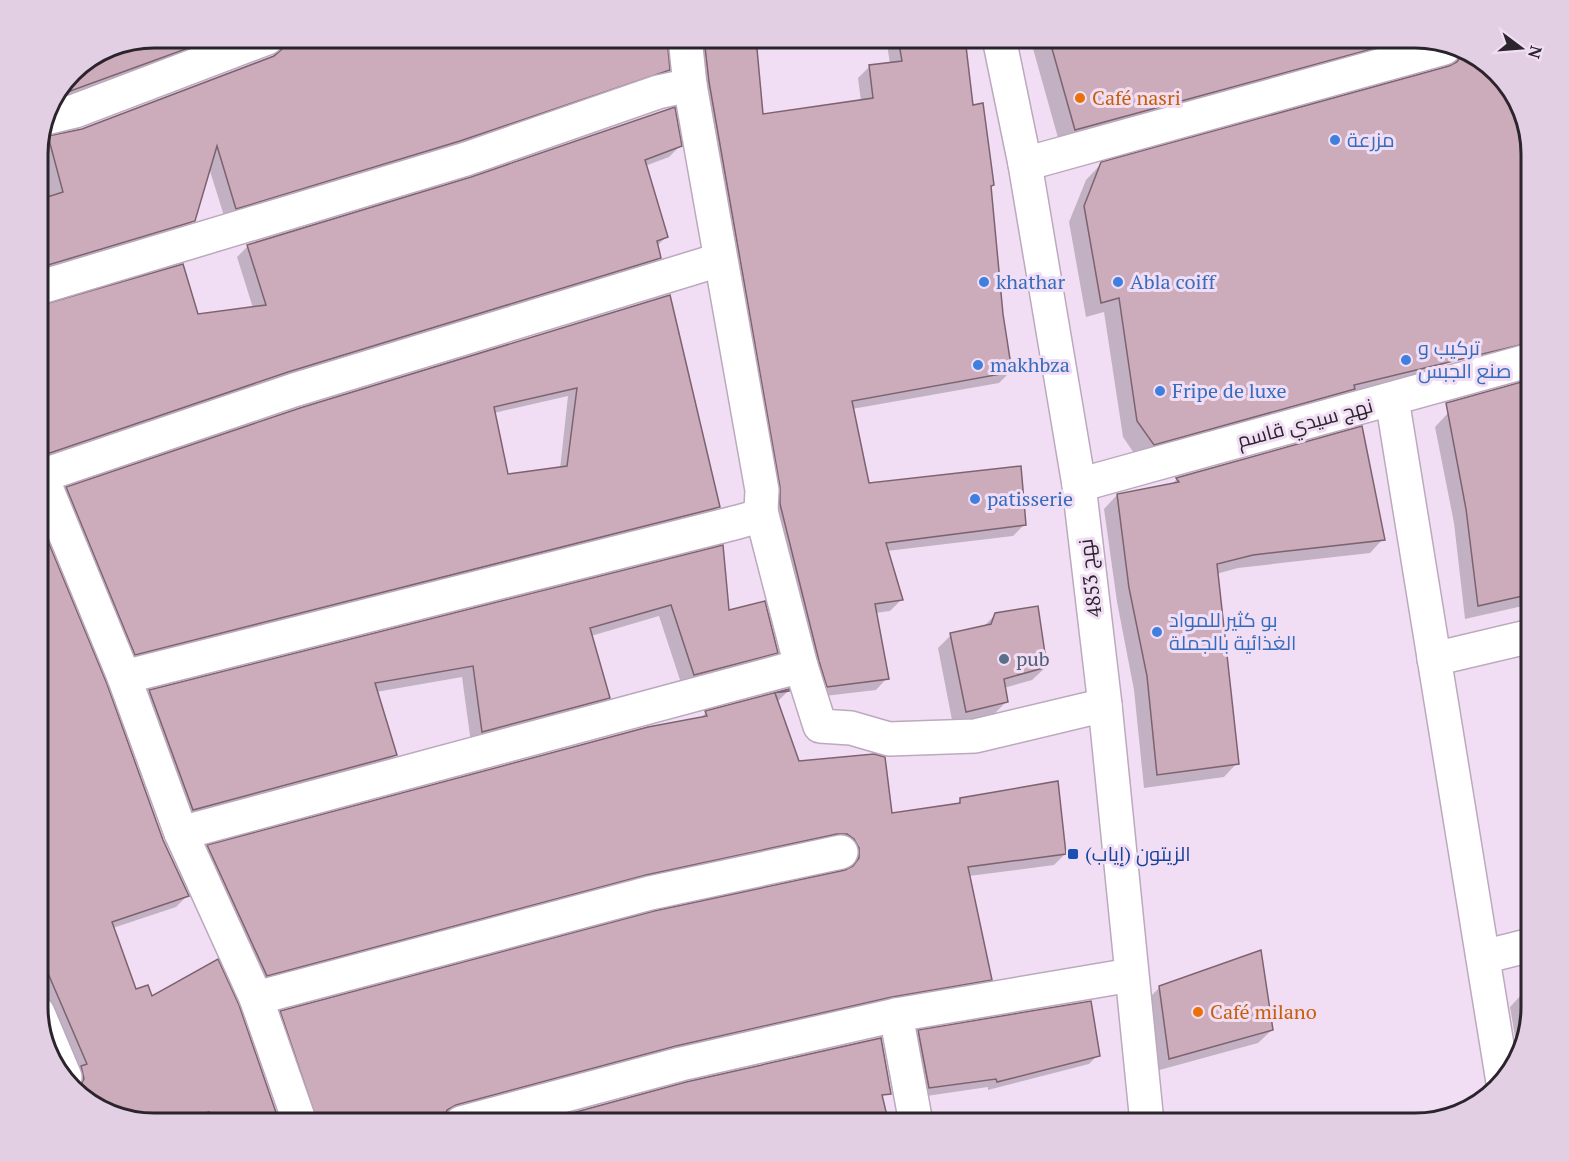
<svg xmlns="http://www.w3.org/2000/svg" width="1569" height="1161" font-family="'PT Serif',Cairo,serif">
  <style>
    .shadow { fill: #0003; fill-rule: evenodd }
    .building { fill: #ccabbb; stroke: #7c636f; stroke-width: 1.5; fill-rule: evenodd }
    .lines { fill: none; stroke-linecap: round; stroke-linejoin: round }
    .minor-casing { stroke: #bca9be; stroke-width: 36 }
    .tertiary-casing { stroke: #bca9be; stroke-width: 36 }
    .minor { stroke: #fff; stroke-width: 33 }
    .tertiary { stroke: #fff; stroke-width: 33 }
    .food-dot { fill: #e8710a; stroke: #f2def4; stroke-width: 2 }
    .shop-dot { fill: #3f7fe0; stroke: #f2def4; stroke-width: 2 }
    .service-dot { fill: #5c6f8a; stroke: #f2def4; stroke-width: 2 }
    .transit-dot { fill: #1a4fb4; stroke: #f2def4; stroke-width: 2 }
    .labels { text-anchor: middle; stroke-width: 6; stroke-linejoin: round; paint-order: stroke }
    .food-label { font-size: 20px; fill: #c56008; stroke: #f2def4; text-anchor: start }
    .shop-label { font-size: 20px; fill: #366cbe; stroke: #f2def4; text-anchor: start }
    .street-label { font-size: 20px; fill: #2b242c; stroke: #f2def4 }
    .service-label { font-size: 20px; fill: #4e5e75; stroke: #f2def4; text-anchor: start }
    .transit-label { font-size: 20px; fill: #164399; stroke: #f2def4; text-anchor: start }
    .rim { fill: none; stroke: #2b242c; stroke-width: 3 }
  </style>
  <rect width="100%" height="100%" fill="#f2def4"/>
  <g class="shadow">
    <polygon points="154,38 231,38 49,106 77,67 110,46"/>
    <polygon points="270,38 665,38 668,70 657,81 225,219 209,168 194,220 182,232 38,275 38,147 40,137 82,130 273,57 274,43"/>
    <polygon points="688,38 754,38 762,116 861,101 858,78 869,67 890,64 886,38 963,38 972,107 989,188 1001,314 1010,372 999,383 852,409 868,485 1024,525 1013,536 887,551 901,600 890,611 875,613 887,678 876,690 816,697 808,672"/>
    <polygon points="1030,38 1415,38 1486,62 1520,103 1531,330 1382,389 1138,459 1123,437 1104,312 1086,317 1069,222 1086,180 1101,164 1447,68 1447,59 1060,145"/>
    <polygon points="680,146 669,157 645,166 666,237 656,247 659,258 648,269 38,464 38,308 196,315 253,308 237,257 248,246"/>
    <path d="M 669,297 L 718,507 L 709,516 L 126,663 L 58,498 L 67,489 ZM 568,396 L 560,469 L 507,476 L 494,413 Z"/>
    <polygon points="1531,391 1531,604 1465,619 1454,523 1435,427 1448,413"/>
    <polygon points="1177,479 1383,539 1370,553 1238,568 1216,574 1237,763 1224,777 1144,788 1134,690 1117,602 1104,509 1117,495 1171,485"/>
    <polygon points="38,520 105,684 162,840 187,896 176,907 113,928 135,991 152,998 279,1123 154,1123 83,1099 72,1086 38,1009"/>
    <polygon points="722,547 727,612 777,652 765,664 682,686 659,616 591,636 609,697 597,709 471,743 462,677 376,692 395,755 384,767 181,821 138,703 150,691"/>
    <polygon points="996,614 1046,667 1032,680 1004,688 1006,702 993,715 953,725 938,648 951,635 983,627"/>
    <polygon points="788,691 777,702 798,763 891,815 956,805 961,800 1065,854 1054,865 969,876 991,979 980,990 664,1056 444,1116 441,1123 305,1123 270,1023 281,1012 848,870 849,859 255,986 197,858 208,847 700,718 706,713"/>
    <polygon points="1160,987 1272,1030 1258,1043 1156,1071 1146,1001"/>
    <polygon points="1531,992 1531,1007 1517,1048 1510,1007 1523,993"/>
    <polygon points="919,1032 1098,1055 1089,1064 988,1090 988,1087 920,1097 910,1041"/>
  </g>
  <g class="building">
    <polygon points="154,38 216,38 54,97 77,67 110,46"/>
    <polygon points="285,38 667,38 670,70 460,141 236,209 217,146 195,221 38,268 38,200 63,192 48,136 82,129 274,56 282,49"/>
    <polygon points="704,38 756,38 763,114 873,98 869,65 902,61 898,38 965,38 973,105 983,103 994,185 991,186 1003,314 1012,372 852,401 869,483 1021,466 1026,525 886,543 903,600 875,604 889,679 827,687 819,661 780,504 780,487 709,82"/>
    <polygon points="1049,38 1412,38 1075,130"/>
    <polygon points="1462,54 1486,62 1520,103 1532,154 1532,342 1354,385 1355,389 1154,445 1137,421 1119,298 1101,303 1084,206 1101,162 1449,66 1457,62"/>
    <polygon points="675,107 682,146 645,160 668,237 657,241 661,258 288,372 50,453 38,450 38,306 183,264 198,314 266,305 247,245 471,177"/>
    <path d="M 670,295 L 720,507 L 135,655 L 66,487 L 300,408 ZM 577,388 L 567,466 L 508,474 L 494,407 Z"/>
    <polygon points="1532,379 1532,594 1478,606 1466,509 1446,403"/>
    <polygon points="1362,426 1385,540 1253,555 1217,564 1239,764 1157,775 1147,676 1129,588 1117,494 1179,482 1176,478"/>
    <polygon points="38,517 107,684 163,840 189,896 112,922 136,989 148,985 152,996 218,959 239,1005 280,1124 213,1124 209,1112 169,1124 154,1124 83,1099 79,1094 78,1090 84,1079 81,1066 87,1064 38,950"/>
    <polygon points="723,545 729,610 765,601 778,653 694,675 671,605 590,628 610,698 482,732 473,666 375,683 397,755 193,810 149,690"/>
    <polygon points="1038,606 1047,667 1004,679 1008,702 966,712 950,633 991,624 995,613"/>
    <polygon points="789,689 789,691 775,693 799,761 874,754 885,757 892,813 960,803 960,798 1058,781 1066,854 968,867 992,980 892,997 676,1046 456,1105 447,1110 443,1124 318,1124 280,1011 654,911 845,870 853,866 859,858 859,848 854,839 847,834 837,834 646,875 267,976 207,845 648,727 707,716 705,711"/>
    <polygon points="1261,950 1273,1030 1169,1059 1159,986"/>
    <polygon points="1091,1001 1100,1056 997,1082 996,1079 929,1088 918,1030"/>
    <polygon points="881,1038 891,1094 882,1095 889,1124 532,1124 686,1082"/>
  </g>
  <g class="lines">
    <g class="minor-casing">
      <g id="minor">
        <polyline points="690,85 762,490 761,511 801,666"/>
        <polyline points="46,118 75,111 267,38"/>
        <polyline points="1025,164 1444,48"/>
        <polyline points="38,288 466,159 658,92 690,85 685,38"/>
        <polyline points="1392,399 1503,1082"/>
        <polyline points="38,468 124,677 181,833 256,998 300,1123"/>
        <polyline points="41,476 294,390 719,260"/>
        <polyline points="1079,485 1531,360"/>
        <polyline points="1434,659 1531,636"/>
        <polyline points="124,677 738,522 752,518 761,511"/>
        <polyline points="181,833 801,666 820,726 851,728 889,739 975,736 1105,705"/>
        <polyline points="1483,957 1531,945"/>
        <polyline points="256,998 650,893 841,852"/>
        <polyline points="38,1013 65,1077"/>
        <polyline points="896,1015 916,1123"/>
        <polyline points="461,1123 681,1064 896,1015 1131,975"/>
      </g>
    </g>
    <g class="tertiary-casing">
      <polyline id="tertiary" points="999,38 1025,164 1079,485 1105,705 1147,1123"/>
    </g>
    <use href="#minor" class="minor"/>
    <use href="#tertiary" class="tertiary"/>
  </g>
  <g class="food-dot">
    <circle cx="1080" cy="98" r="6"/>
    <circle cx="1198" cy="1012" r="6"/>
  </g>
  <g class="shop-dot">
    <circle cx="1335" cy="140" r="6"/>
    <circle cx="984" cy="282" r="6"/>
    <circle cx="1118" cy="282" r="6"/>
    <circle cx="1406" cy="360" r="6"/>
    <circle cx="978" cy="365" r="6"/>
    <circle cx="1160" cy="391" r="6"/>
    <circle cx="975" cy="499" r="6"/>
    <circle cx="1157" cy="632" r="6"/>
  </g>
  <circle class="service-dot" cx="1004" cy="659" r="6"/>
  <rect class="transit-dot" x="1067" y="848" width="12" height="12" rx="3"/>
  <g class="labels">
    <g class="food-label">
      <text x="1092" y="105">Café nasri</text>
      <text x="1210" y="1019">Café milano</text>
    </g>
    <g class="shop-label">
      <text x="1347" y="147">مزرعة</text>
      <text x="996" y="289">khathar</text>
      <text x="1130" y="289">Abla coiff</text>
      <text x="1418" y="355">تركيب و<tspan x="1418" dy="23">صنع الجبس</tspan></text>
      <text x="990" y="372">makhbza</text>
      <text x="1172" y="398">Fripe de luxe</text>
      <text x="987" y="506">patisserie</text>
      <text x="1169" y="627">بو كثير للمواد<tspan x="1169" dy="23">الغذائية بالجملة</tspan></text>
    </g>
    <g class="street-label">
      <text transform="translate(1305 423) rotate(-15)" y="7">نهج سيدي قاسم</text>
      <text transform="translate(1090 578) rotate(-97)" y="7">نهج 4853</text>
    </g>
    <g class="service-label">
      <text x="1016" y="666">pub</text>
    </g>
    <g class="transit-label">
      <text x="1085" y="861">الزيتون (إياب)</text>
    </g>
  </g>
  <path d="M0 0H1569V1161H0ZM154 48H1415A106 106 0 0 1 1521 154V1007A106 106 0 0 1 1415 1113H154A106 106 0 0 1 48 1007V154A106 106 0 0 1 154 48Z" fill="#e2cfe4" fill-rule="evenodd"/>
  <path class="rim" d="M154 48H1415A106 106 0 0 1 1521 154V1007A106 106 0 0 1 1415 1113H154A106 106 0 0 1 48 1007V154A106 106 0 0 1 154 48Z"/>
  <g transform="translate(1521 48) rotate(106)" stroke="#f2def4" stroke-width="4.5" paint-order="stroke">
  <path d="M0-4.5L10 22L0 15L-10 22Z" fill="#2b242c"/>
  <text y="-9" font-size="16" font-weight="bold" text-anchor="middle" fill="#2b242c">N</text>
  </g>
</svg>
